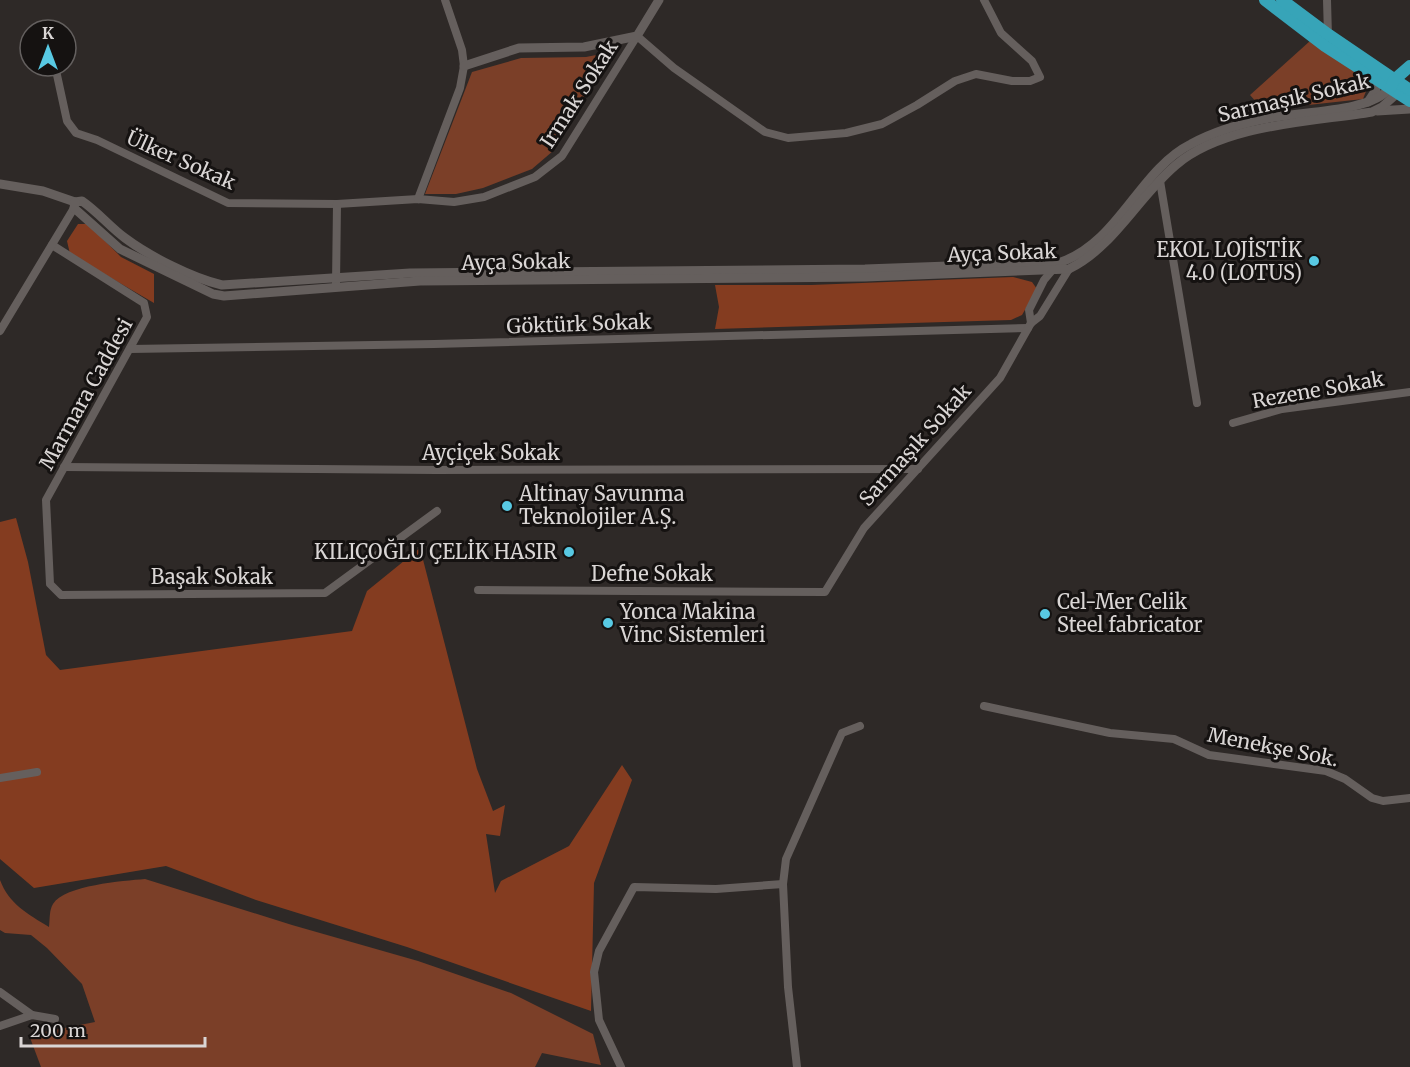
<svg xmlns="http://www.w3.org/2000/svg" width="1410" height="1067" font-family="Merriweather,serif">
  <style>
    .green { fill: #7b3f28 }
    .forest { fill: #843c20 }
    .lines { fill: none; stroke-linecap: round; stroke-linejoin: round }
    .minor { stroke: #655f5d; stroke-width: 8 }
    .tertiary { stroke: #655f5d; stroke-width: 9 }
    .primary { stroke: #37a4b8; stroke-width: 12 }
    .poi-dot { fill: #58c9e3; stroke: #151211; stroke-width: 2 }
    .labels { text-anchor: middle; stroke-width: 6; stroke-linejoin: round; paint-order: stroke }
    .street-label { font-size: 20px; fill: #dad6d5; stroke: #151211 }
    .poi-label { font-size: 20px; fill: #dad6d5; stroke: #151211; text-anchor: start }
  </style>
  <rect width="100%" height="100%" fill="#2e2927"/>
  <g class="green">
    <polygon points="1310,41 1370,81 1363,99 1281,108 1265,112 1250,95"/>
    <polygon points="616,51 558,136 553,151 532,169 483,188 456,194 425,194 472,72 521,58 586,57"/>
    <path d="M 145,879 L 292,925 L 418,961 L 511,993 L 593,1034 L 601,1065 L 542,1053 L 535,1067 L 41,1067 L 29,1035 L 95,1022 L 82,984 L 47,948 L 31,935 L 5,933 L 0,930 L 0,880 C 9,904 28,914 49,927 C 50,920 49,910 53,904 C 65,885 123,881 145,879 Z"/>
  </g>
  <g class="forest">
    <polygon points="78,224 88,224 121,257 154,274 154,303 70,254 67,241"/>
    <polygon points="1013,277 1032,282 1037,289 1022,315 1011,320 715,329 719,307 715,285 811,285"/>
    <polygon points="16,518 28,562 46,655 60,670 352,631 367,591 420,548 477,769 493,811 505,805 500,836 486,834 495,893 501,881 569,846 622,765 632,780 594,883 591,1011 407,947 256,900 166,866 34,888 0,859 0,522"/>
  </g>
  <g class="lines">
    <g class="minor">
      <polyline points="1327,0 1328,36"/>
      <polyline points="57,75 67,121 76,133 97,140 228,203 337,204 418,199 454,202 484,197 535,177 562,156 637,36 674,68 765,132 788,138 846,133 882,124 917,105 955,81 976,74 1012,81 1030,81 1040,77 1032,61 1001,33 984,0"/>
      <polyline points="1160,181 1197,403"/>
      <polyline points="418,199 460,88 464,66 462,50 445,0"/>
      <polyline points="52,245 144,303 147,317 46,500 50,584 61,595 325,593 437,511"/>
      <polyline points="336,284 337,204"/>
      <polyline points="1031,323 1029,310 1044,280 1055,267"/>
      <polyline points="0,331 74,208"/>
      <polyline points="130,349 434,344 1028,328"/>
      <polyline points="1233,423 1282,409 1410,392"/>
      <polyline points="64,467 436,470 918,469"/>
      <polyline points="478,590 825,592 864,528 1000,378 1031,323 1040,316 1069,269"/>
      <polyline points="984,706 1110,733 1174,739 1209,755 1326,771 1345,779 1372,798 1383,801 1410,798"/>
      <polyline points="0,778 37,772"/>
      <polyline points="0,992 32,1015"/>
      <polyline points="0,1026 32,1015 55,1019"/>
      <polyline points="621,1067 599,1020 594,972 599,951 634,887 716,889 783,884"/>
      <polyline points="797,1067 788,987 783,884 786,859 842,733 860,726"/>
    </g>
    <g class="tertiary">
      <polyline points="464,66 519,48 584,47 637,36 659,0"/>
      <polyline points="1368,102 1376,90 1373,78"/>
      <polyline points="1377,111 1410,109"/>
      <path d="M 0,184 L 43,191 L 75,202 L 82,201 C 98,212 110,227 125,238 C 149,256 192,278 222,285 L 410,273 L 865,269 L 1061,262 C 1119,242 1139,170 1191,144 C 1215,131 1243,123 1269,118 C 1302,111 1369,113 1390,88"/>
      <path d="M 75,202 L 74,208 L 120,249 L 213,294 L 224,296 L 420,281 L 865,277 L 1069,269 C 1114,247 1138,197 1176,165 C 1224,124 1312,122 1372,112 L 1382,107 L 1401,90"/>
    </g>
    <g class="primary">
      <polyline points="1265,0 1325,46 1410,101"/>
      <polyline points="1282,0 1329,35 1410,90"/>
      <polyline points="1391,87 1394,80 1410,66"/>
    </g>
  </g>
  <g class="poi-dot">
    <circle cx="1314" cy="261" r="6"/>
    <circle cx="507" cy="506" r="6"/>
    <circle cx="569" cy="552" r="6"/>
    <circle cx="1045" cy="614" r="6"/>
    <circle cx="608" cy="623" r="6"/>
  </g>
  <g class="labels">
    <g class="street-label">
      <text transform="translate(579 94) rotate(-57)" y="7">Irmak Sokak</text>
      <text transform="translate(1294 98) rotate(-13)" y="7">Sarmaşık Sokak</text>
      <text transform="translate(181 160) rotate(24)" y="7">Ülker Sokak</text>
      <text transform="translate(1002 253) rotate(-2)" y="7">Ayça Sokak</text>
      <text transform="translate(516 262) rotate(-1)" y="7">Ayça Sokak</text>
      <text transform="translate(579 324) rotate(-2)" y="7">Göktürk Sokak</text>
      <text transform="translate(1318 390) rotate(-10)" y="7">Rezene Sokak</text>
      <text transform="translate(86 394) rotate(-61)" y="7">Marmara Caddesi</text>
      <text transform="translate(915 445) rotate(-48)" y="7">Sarmaşık Sokak</text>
      <text x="491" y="460">Ayçiçek Sokak</text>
      <text x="652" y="581">Defne Sokak</text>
      <text x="212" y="584">Başak Sokak</text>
      <text transform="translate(1273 747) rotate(11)" y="7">Menekşe Sok.</text>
    </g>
    <g class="poi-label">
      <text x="1302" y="257" text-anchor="end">EKOL LOJİSTİK<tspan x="1302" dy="23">4.0 (LOTUS)</tspan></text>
      <text x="519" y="501">Altinay Savunma<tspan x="519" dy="23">Teknolojiler A.Ş.</tspan></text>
      <text x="557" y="559" text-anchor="end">KILIÇOĞLU ÇELİK HASIR</text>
      <text x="1057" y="609">Cel-Mer Celik<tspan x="1057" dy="23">Steel fabricator</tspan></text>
      <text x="620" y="619">Yonca Makina<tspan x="620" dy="23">Vinc Sistemleri</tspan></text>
    </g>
  </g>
  <g transform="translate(48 48)"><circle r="28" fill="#151211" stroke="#64605f" stroke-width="1.5"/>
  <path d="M0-4.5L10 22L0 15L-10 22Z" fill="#58c9e3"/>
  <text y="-9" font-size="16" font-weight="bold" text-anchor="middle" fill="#dad6d5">K</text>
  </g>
  <path d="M21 1037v9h184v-9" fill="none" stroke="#dad6d5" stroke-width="3"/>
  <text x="30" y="1037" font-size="18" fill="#dad6d5" stroke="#151211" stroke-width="4.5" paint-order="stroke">200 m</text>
</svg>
